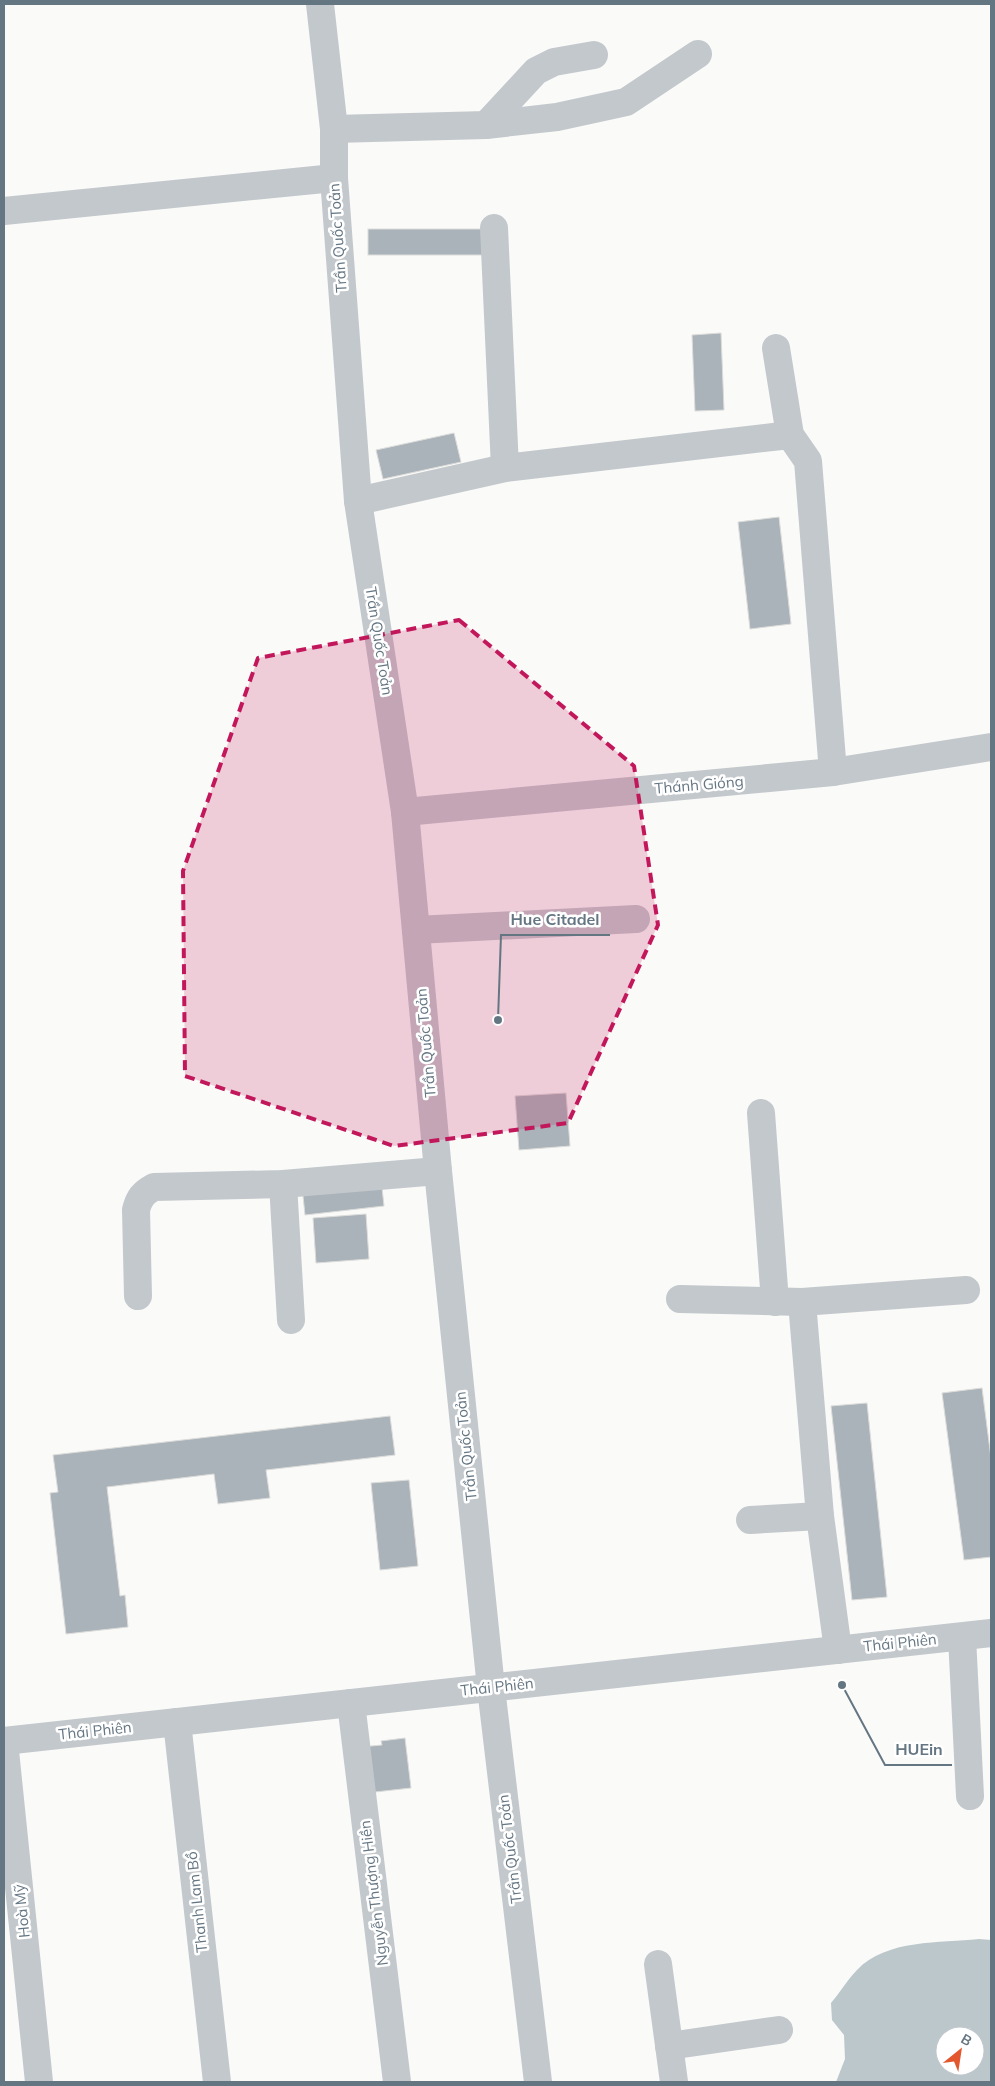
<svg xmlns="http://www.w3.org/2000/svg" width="995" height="2086" font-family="Mulish,sans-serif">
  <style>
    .water { fill: #bbc7cb; fill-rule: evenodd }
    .building { fill: #aab3b9; stroke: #dcdcda }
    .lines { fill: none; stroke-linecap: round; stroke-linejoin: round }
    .minor { stroke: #c3c8cc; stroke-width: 28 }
    .marked { fill: #c2185b; fill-opacity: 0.2; stroke: #c2185b; stroke-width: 4; stroke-dasharray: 10 6; stroke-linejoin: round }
    .labels { text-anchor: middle; stroke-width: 5; stroke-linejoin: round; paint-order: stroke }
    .street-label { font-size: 15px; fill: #657683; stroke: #fff }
    .leader { fill: none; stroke: #657683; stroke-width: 2 }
    .callout-dot { fill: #657683; stroke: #fff; stroke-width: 2 }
    .callout-label { font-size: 16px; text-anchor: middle; font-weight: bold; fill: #657683; stroke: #fff; stroke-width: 5; stroke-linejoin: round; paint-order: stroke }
  </style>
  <rect width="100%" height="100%" fill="#fafaf8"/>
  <path class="water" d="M 979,1939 L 991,1940 L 991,2082 L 836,2082 L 845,2059 L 844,2035 L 832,2020 L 831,2003 C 840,1993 847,1980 857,1970 C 886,1939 941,1943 979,1939 ZM 945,2036 L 975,2036 L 975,2066 L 945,2066 Z"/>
  <g class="building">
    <rect x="368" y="229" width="120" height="26"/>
    <polygon points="721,333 724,410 695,411 692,335"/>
    <polygon points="454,433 461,462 383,479 376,450"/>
    <polygon points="779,517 791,624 750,629 738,522"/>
    <polygon points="566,1093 570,1146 519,1150 515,1096"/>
    <polygon points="381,1178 384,1206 305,1215 302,1186"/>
    <polygon points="366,1214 369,1259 316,1263 313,1218"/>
    <polygon points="982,1388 991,1458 991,1557 964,1560 942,1393"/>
    <polygon points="867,1403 887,1597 852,1600 831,1406"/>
    <polygon points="390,1416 395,1455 266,1470 270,1498 218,1504 214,1474 107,1487 120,1596 125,1595 128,1627 66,1634 50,1493 58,1492 53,1455"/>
    <polygon points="409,1480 418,1566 380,1570 371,1483"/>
    <polygon points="405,1738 411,1788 366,1793 360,1747 382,1745 381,1741"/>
  </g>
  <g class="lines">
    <g class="minor">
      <polyline points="320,4 334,129 334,178 358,501 405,812 438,1171 491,1688 538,2082"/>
      <polyline points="486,125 536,71 554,62 594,55"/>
      <polyline points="334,129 486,125 557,117 626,102 698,54"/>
      <polyline points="4,211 334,178"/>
      <polyline points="494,228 505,468"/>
      <polyline points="776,348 790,435 808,461 833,772"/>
      <polyline points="358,501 505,468 790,435"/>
      <polyline points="405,812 833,772 991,747"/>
      <polyline points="416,930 636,919"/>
      <polyline points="761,1113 775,1302"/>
      <polyline points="283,1184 291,1320"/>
      <path d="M 138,1296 L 136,1210 C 139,1198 143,1193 154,1187 L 283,1184 L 438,1171"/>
      <polyline points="680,1299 802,1302 966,1290"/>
      <polyline points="802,1302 820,1516 838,1650"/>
      <polyline points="750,1520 820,1516"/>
      <polyline points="962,1637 970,1796"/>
      <polyline points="351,1703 397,2082"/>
      <polyline points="177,1722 217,2082"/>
      <polyline points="4,1741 991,1633"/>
      <polyline points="4,1741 39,2082"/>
      <polyline points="658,1964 674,2082"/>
      <polyline points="669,2046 779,2030"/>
    </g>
  </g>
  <path class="marked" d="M 459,620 L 634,766 L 658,925 L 568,1123 L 394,1146 L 185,1076 L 183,871 L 258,658 Z"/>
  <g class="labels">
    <g class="street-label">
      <text transform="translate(338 238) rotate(-94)" y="5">Trần Quốc Toản</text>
      <text transform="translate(379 641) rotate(81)" y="5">Trần Quốc Toản</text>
      <text transform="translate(699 785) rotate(-5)" y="5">Thánh Gióng</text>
      <text transform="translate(426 1043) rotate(-95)" y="5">Trần Quốc Toản</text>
      <text transform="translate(466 1446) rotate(-96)" y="5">Trần Quốc Toản</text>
      <text transform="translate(900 1643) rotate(-6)" y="5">Thái Phiên</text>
      <text transform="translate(497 1687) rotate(-6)" y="5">Thái Phiên</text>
      <text transform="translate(95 1731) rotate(-6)" y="5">Thái Phiên</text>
      <text transform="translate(510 1849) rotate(-97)" y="5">Trần Quốc Toản</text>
      <text transform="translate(374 1893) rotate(-97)" y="5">Nguyễn Thượng Hiền</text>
      <text transform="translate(197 1902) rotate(-96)" y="5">Thanh Lam Bồ</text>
      <text transform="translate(22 1911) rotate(-96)" y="5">Hoà Mỹ</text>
    </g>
  </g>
  <path class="leader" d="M498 1020L501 935H610M842 1685L885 1765H952"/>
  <g class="callout-dot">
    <circle cx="498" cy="1020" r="5"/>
    <circle cx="842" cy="1685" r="5"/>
  </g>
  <g class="callout-label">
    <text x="555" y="925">Hue Citadel</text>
    <text x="919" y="1755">HUEin</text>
  </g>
  <rect width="995" height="2086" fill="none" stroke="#657683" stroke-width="10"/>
  <g transform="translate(960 2051) rotate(30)"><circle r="24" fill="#ffffff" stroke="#c1c8cd"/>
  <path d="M0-4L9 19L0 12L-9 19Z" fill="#e4572e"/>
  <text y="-8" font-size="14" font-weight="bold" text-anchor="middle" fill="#657683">B</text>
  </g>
</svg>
